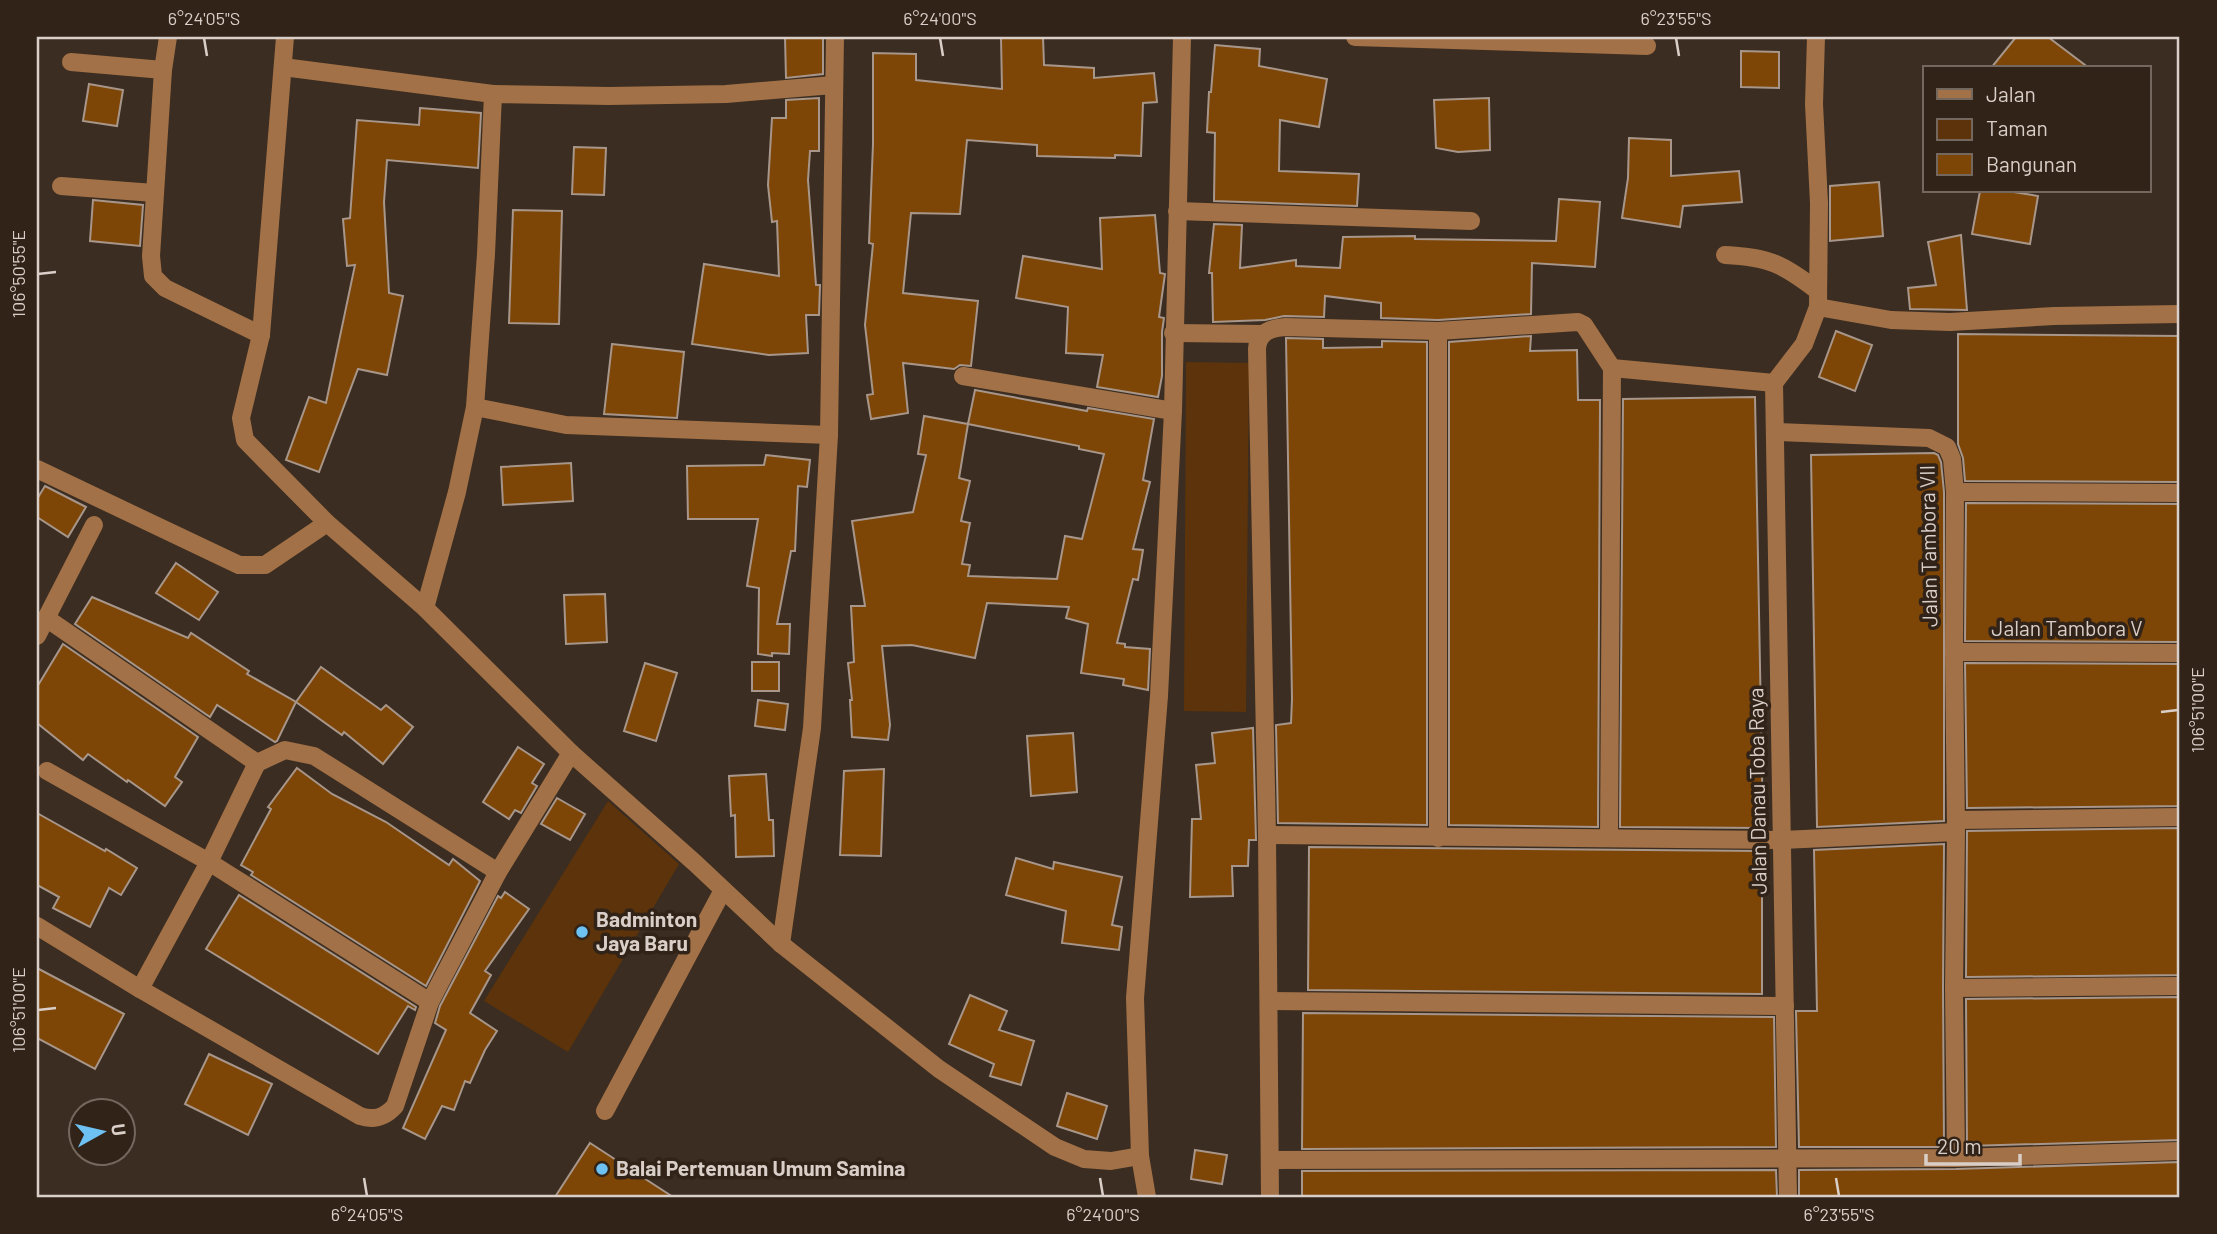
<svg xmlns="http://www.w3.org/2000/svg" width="2217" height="1234" font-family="Barlow,sans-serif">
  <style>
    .green { fill: #5c330a }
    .building { fill: #7d4506; stroke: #a79689; stroke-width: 2; fill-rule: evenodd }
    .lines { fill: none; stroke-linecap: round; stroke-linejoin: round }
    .minor { stroke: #a27147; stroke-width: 18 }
    .ticks { fill: none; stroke: #d9cfc8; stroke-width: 2.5 }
    .poi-dot { fill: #6ec2f3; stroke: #312318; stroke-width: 2.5 }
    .labels { text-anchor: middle; stroke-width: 7; stroke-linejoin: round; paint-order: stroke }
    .street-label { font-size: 21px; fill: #d9cfc8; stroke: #312318 }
    .poi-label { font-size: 21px; font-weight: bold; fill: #d9cfc8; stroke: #312318; text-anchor: start }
    .neatline { fill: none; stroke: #d9cfc8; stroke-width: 2.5 }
    .ticks-label { font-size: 18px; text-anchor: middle; fill: #d9cfc8 }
  </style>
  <rect width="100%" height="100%" fill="#3b2d21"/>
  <g class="green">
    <polygon points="1186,362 1249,363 1246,712 1184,711"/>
    <polygon points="608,801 679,864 568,1052 484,1001"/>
  </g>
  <g class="building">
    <polygon points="785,37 823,37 823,74 786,78"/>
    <polygon points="1001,37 1043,37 1044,65 1094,68 1094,78 1154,73 1157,102 1143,103 1141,156 1115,155 1115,158 1037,156 1037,145 967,140 960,214 911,213 903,293 978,301 971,366 960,365 954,369 903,363 908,413 871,419 867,395 873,394 865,325 873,244 869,243 873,144 873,53 916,54 916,80 1002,89"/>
    <polygon points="2016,37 2048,37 2089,68 1991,68"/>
    <polygon points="1215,45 1260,49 1259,66 1327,79 1319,127 1280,120 1279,171 1359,174 1357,206 1214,201 1215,133 1207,132 1209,92 1211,92"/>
    <polygon points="1741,51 1779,52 1779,88 1741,87"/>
    <polygon points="89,84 123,90 117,126 83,121"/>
    <polygon points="819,98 819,151 810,151 808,180 816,285 820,285 819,315 806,315 808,353 769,355 692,344 704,264 779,276 777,221 772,222 768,185 772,118 786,118 786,100"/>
    <polygon points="1489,98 1490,150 1458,152 1436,148 1434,100"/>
    <polygon points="420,108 481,113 478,168 387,160 384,202 389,293 403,296 387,375 358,369 319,472 286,460 309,397 326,403 355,265 347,266 343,219 350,218 357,120 419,125"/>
    <polygon points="1629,138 1671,140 1671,176 1739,171 1742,202 1683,206 1680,227 1622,218 1628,178"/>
    <polygon points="574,147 606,148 604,195 572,194"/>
    <polygon points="1879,182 1883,236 1830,241 1830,186"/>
    <polygon points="1980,191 2007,191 2038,196 2030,244 1972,234"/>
    <polygon points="1559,199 1600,202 1595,267 1532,263 1531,314 1438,320 1381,318 1381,303 1325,296 1324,317 1284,316 1265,320 1213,322 1212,273 1209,273 1214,224 1242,225 1240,268 1296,260 1296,266 1340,268 1343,237 1415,236 1415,239 1556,241"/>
    <polygon points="93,200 143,205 140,246 90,241"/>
    <polygon points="513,210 562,211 559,324 509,323"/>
    <polygon points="1155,215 1160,273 1165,274 1159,317 1164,318 1162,332 1162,376 1158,397 1097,387 1103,355 1066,353 1068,307 1016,298 1023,256 1102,269 1100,218"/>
    <polygon points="1961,235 1967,310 1910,309 1908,288 1936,285 1928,242"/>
    <polygon points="1836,331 1872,345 1855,391 1819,377"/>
    <polygon points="1958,334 2180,336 2180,482 1965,481 1963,458 1958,444"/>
    <polygon points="1531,336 1530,351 1577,350 1578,400 1600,400 1598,827 1449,825 1449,342"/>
    <polygon points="1286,338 1323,339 1323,348 1382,347 1382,341 1427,342 1427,825 1278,823 1276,725 1291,723 1292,699"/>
    <polygon points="612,344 684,352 677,418 604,414"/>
    <path d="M 975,390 L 1087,411 L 1088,408 L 1154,419 L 1143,480 L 1150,482 L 1133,549 L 1143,550 L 1138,580 L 1133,579 L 1117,643 L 1125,644 L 1125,647 L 1150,649 L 1148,690 L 1123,685 L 1124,679 L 1081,673 L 1088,624 L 1066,618 L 1069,607 L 987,603 L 975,658 L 912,645 L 882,646 L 890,725 L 888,740 L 852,737 L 850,700 L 852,700 L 848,663 L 854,662 L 851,606 L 865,606 L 852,521 L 913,512 L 926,455 L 918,454 L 924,416 L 968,424 ZM 968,424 L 1079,446 L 1079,449 L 1104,454 L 1082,539 L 1065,536 L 1057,579 L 968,576 L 970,565 L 962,564 L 970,523 L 961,521 L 970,481 L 959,478 Z"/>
    <polygon points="1755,397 1763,828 1620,827 1623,399"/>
    <polygon points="1934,453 1938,455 1941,462 1944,492 1944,821 1817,827 1811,455"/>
    <polygon points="766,455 810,460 807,487 798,486 795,551 791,551 777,624 790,624 789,654 772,653 772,656 758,654 759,588 747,586 758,519 688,519 687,466 764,465"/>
    <polygon points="571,463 573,501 503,505 501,467"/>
    <polygon points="45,486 86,507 68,537 37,517 37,499"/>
    <polygon points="1966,503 2180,504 2180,642 1965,641"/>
    <polygon points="176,563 218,592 199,620 156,593"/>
    <polygon points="605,594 607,642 566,644 564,595"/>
    <polygon points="92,597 188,638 191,633 249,671 247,674 296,702 277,741 275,742 217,705 210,717 75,624"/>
    <polygon points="63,644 198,737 175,777 182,782 165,806 128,780 127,782 88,754 83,760 37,723 37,687"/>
    <rect x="752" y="662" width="27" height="29"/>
    <polygon points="645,663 677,673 656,741 624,731"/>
    <polygon points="1965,663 2180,664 2180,806 1967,808"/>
    <polygon points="321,667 381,710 386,705 413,727 383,764 344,732 342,735 296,702"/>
    <polygon points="758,700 788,704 785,730 755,726"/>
    <polygon points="1253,728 1256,840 1249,840 1248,866 1232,866 1233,896 1190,897 1192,819 1201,819 1196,765 1215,763 1212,733"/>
    <polygon points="1073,733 1077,792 1031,796 1027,736"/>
    <polygon points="518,747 544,764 532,783 537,786 521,813 515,810 509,819 483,802"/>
    <polygon points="297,768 332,794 386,822 449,865 453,859 480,881 426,986 251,875 253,872 241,865 271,809 268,807"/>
    <polygon points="884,769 881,856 840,855 844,771"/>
    <polygon points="766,774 769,820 773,820 774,856 736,857 735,815 731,816 729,776"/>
    <polygon points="557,798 585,814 570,840 541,824"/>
    <polygon points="37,813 105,851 106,849 137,868 121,895 109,888 90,927 53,908 59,897 37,885"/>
    <polygon points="2180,828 2180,975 1966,977 1967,831"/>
    <polygon points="1944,844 1943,988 1944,1147 1799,1147 1796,1011 1817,1011 1814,850"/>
    <polygon points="1309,847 1762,851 1762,994 1308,990"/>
    <polygon points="1016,858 1053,869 1054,862 1122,877 1112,925 1122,927 1119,950 1062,943 1066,911 1006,895"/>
    <polygon points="505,892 529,909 485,971 491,975 470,1013 497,1031 485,1050 470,1083 465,1081 454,1110 442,1106 425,1139 403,1128 446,1030 435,1023 440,1006 498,896 501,898"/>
    <polygon points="239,895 416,1007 415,1010 408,1006 378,1054 206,949"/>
    <polygon points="37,968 124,1014 95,1069 37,1038"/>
    <polygon points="970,995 1007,1011 999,1030 1034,1041 1021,1085 990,1076 994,1064 949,1044"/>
    <polygon points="2180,997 2180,1140 1967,1146 1966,999"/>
    <polygon points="1303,1013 1774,1017 1776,1147 1302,1149"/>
    <polygon points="209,1054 272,1084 248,1135 185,1104"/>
    <polygon points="1067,1093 1107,1106 1097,1139 1057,1126"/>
    <polygon points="590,1143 673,1197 555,1197"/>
    <polygon points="1195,1150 1227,1155 1222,1184 1191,1179"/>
    <polygon points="2180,1162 2180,1197 1799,1197 1799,1170 1956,1169"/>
    <polygon points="1776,1170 1777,1197 1302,1197 1302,1171"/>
  </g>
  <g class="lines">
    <g class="minor">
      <polyline points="168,37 163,70 151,256 153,276 165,288 261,335"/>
      <polyline points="285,37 261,335 241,418 245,440 327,523 425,608 571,753 695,863 781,944 939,1069 1055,1147 1084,1159 1111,1161 1140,1156"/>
      <polyline points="1355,37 1647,46"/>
      <polyline points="1816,37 1814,104 1819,203 1818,307"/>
      <polyline points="71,62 163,70"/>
      <polyline points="283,67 493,94"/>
      <polyline points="61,186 154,193"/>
      <polyline points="1177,211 1471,221"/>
      <path d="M 1725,255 C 1769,257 1783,264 1818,291"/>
      <polyline points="1173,333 1263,334"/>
      <polyline points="963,376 1173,411"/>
      <polyline points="1774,383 1788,1197"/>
      <polyline points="1774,383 1804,344 1818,307 1891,320 1950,322 2054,316 2180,314"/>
      <polyline points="475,407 486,254 493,94 609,96 726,94 833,85"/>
      <polyline points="1775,432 1929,438 1947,447 1952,459 1955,492 1954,652 1956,832 1954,988 1956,1158"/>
      <polyline points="37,469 239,565 265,565 327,523"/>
      <polyline points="1955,492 2180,493"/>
      <polyline points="425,608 457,492 475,407 566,425 829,435"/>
      <polyline points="46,618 257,763 285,750 314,756 498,872"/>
      <polyline points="37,636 94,525"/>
      <polyline points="1954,652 2180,653"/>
      <polyline points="47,771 209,862 430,1002"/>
      <polyline points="1956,820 2180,817"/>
      <polyline points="1267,835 1782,840 1956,832"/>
      <polyline points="1438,838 1438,331"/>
      <polyline points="1609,838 1612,368"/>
      <path d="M 37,926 L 140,989 L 360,1116 C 375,1121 385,1117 395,1106 L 430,1002 L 498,872 L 571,753"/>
      <polyline points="781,944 812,728 829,435 835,37"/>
      <polyline points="1954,988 2180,986"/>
      <polyline points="140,989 209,862 257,763"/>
      <polyline points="1269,1001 1785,1006"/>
      <polyline points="605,1111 723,890"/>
      <polyline points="1270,1160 1956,1158 2180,1151"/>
      <polyline points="1147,1197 1140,1156 1135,998 1159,696 1173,411 1182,37"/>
      <path d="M 1270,1197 L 1267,835 L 1257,349 C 1258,332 1271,328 1285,327 L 1438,331 L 1578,322 L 1584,325 L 1612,368 L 1774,383"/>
    </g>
  </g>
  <path class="ticks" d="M 204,38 L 207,56M 940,38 L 943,56M 1676,38 L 1679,56M 38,274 L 56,272M 2161,712 L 2178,710M 38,1010 L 56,1008M 364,1178 L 367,1196M 1100,1178 L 1103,1196M 1836,1178 L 1839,1196"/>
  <g class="poi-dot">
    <circle cx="582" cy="932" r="7"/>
    <circle cx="602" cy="1169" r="7"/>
  </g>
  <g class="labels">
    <g class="street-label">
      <text transform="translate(1929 546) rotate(-91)" y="7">Jalan Tambora VII</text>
      <text x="2067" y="636">Jalan Tambora V</text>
      <text transform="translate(1758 791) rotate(-91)" y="7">Jalan Danau Toba Raya</text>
    </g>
    <g class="poi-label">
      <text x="596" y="927">Badminton<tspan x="596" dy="24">Jaya Baru</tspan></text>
      <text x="616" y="1176">Balai Pertemuan Umum Samina</text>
    </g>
  </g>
  <rect width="2217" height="1234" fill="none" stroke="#312318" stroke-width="77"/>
  <rect x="1923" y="66" width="228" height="126" fill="#312318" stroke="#74685e" stroke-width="2"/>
  <rect x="1937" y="89" width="35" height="10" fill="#a27147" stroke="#74685e" stroke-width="2"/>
  <text x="1986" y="102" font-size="21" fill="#d9cfc8">Jalan</text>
  <rect x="1937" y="119" width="35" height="21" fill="#5c330a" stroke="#74685e" stroke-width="2"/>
  <text x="1986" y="136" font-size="21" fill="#d9cfc8">Taman</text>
  <rect x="1937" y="154" width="35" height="21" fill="#7d4506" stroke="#74685e" stroke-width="2"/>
  <text x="1986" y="172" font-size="21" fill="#d9cfc8">Bangunan</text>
  <g transform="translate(102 1132) rotate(82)"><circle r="33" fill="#312318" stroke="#74685e" stroke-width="2"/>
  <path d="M0-5L12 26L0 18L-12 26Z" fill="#6ec2f3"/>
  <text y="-10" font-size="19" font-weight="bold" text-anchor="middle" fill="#d9cfc8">U</text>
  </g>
  <path d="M1926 1154v10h94v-10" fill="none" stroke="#d9cfc8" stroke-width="3.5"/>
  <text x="1937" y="1154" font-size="21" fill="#d9cfc8" stroke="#312318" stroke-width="5" paint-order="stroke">20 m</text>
  <rect x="38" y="38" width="2140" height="1158" class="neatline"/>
  <g class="ticks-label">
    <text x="204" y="25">6°24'05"S</text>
    <text x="940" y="25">6°24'00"S</text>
    <text x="1676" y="25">6°23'55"S</text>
    <text transform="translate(19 274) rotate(-90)" y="6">106°50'55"E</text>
    <text transform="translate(2198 710) rotate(-90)" y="6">106°51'00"E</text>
    <text transform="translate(19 1010) rotate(-90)" y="6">106°51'00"E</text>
    <text x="367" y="1221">6°24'05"S</text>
    <text x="1103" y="1221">6°24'00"S</text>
    <text x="1839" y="1221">6°23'55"S</text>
  </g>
</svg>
